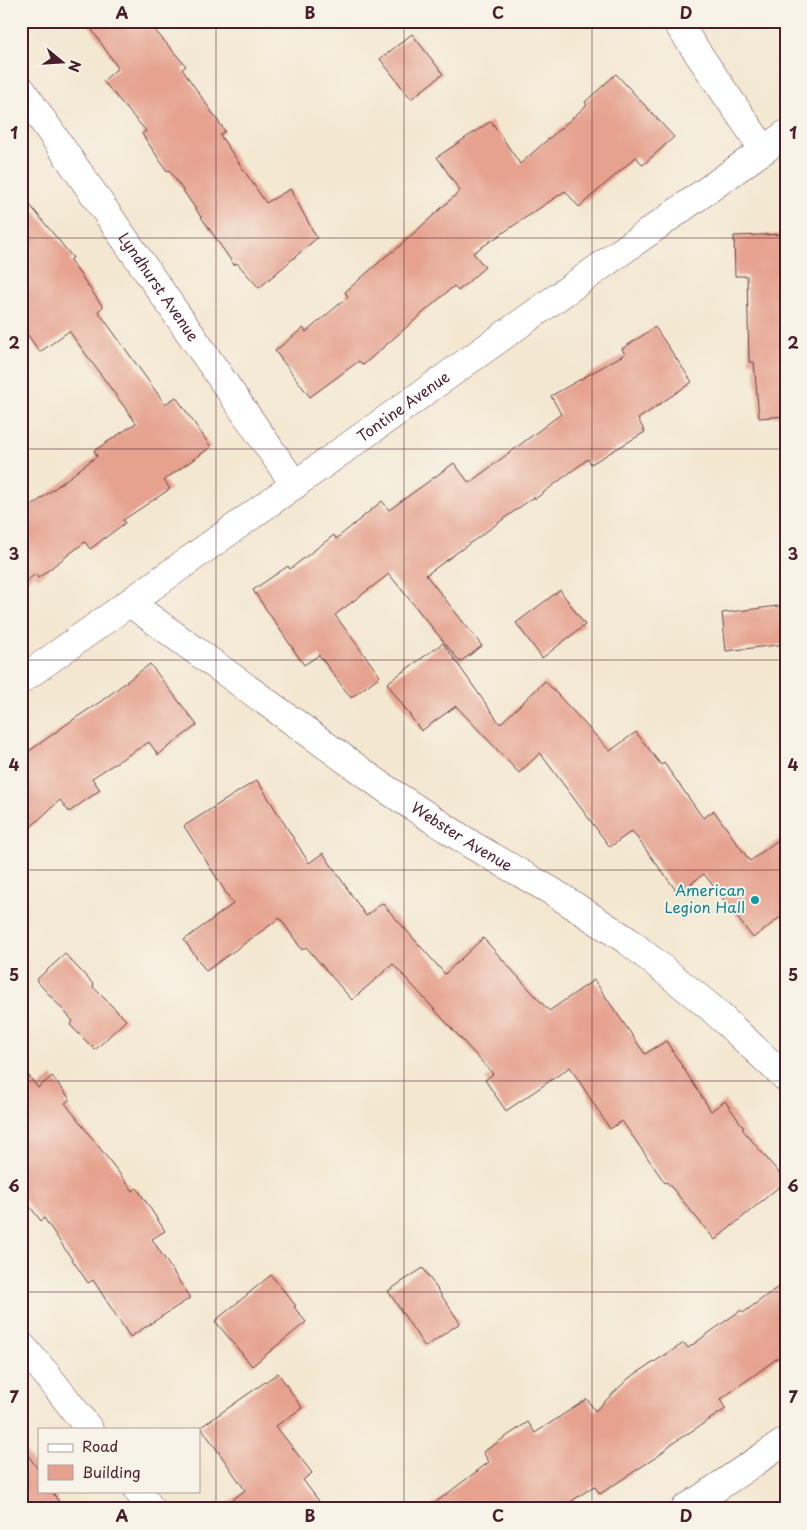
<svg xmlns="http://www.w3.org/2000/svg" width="807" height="1530" font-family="'Playpen Sans',sans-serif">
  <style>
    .building { fill: #e6a28f }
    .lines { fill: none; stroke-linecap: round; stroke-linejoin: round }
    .minor-casing { stroke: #633d44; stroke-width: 29 }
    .minor { stroke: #fff; stroke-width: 28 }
    .grid { fill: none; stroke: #4a1f2b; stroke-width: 1; stroke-opacity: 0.55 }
    .culture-dot { fill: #0f9aa8; stroke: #f7f3e8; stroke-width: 2 }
    .labels { text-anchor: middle; stroke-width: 4; stroke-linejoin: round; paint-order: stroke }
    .street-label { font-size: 15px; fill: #4a1f2b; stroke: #f7f3e8 }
    .culture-label { font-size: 15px; fill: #0d838f; stroke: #f7f3e8; text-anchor: end }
    .neatline { fill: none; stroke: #4a1f2b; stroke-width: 2 }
    .grid-label { font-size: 16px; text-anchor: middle; font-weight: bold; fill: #4a1f2b }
  </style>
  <rect width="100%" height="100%" fill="#f7f3e8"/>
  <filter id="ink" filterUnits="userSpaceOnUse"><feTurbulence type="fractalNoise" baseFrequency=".02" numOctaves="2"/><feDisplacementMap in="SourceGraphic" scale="10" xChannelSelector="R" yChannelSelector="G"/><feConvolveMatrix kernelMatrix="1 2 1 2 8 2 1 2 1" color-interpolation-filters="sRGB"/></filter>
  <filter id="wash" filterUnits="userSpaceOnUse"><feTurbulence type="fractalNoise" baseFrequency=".0096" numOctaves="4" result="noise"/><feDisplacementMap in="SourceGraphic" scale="20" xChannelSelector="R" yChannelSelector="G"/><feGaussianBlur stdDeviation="1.12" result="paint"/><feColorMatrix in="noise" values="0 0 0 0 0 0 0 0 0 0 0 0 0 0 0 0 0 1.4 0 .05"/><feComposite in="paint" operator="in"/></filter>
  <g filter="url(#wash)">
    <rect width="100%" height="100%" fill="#f3e7d0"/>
    <g id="blocks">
      <g class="building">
        <polygon points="86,21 147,21 186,66 182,69 225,131 220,135 266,203 290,189 317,238 259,288 237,263 234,265 169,170 167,171 142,134 146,131 103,81 118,68"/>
        <polygon points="412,34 443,74 411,99 380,59"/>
        <polygon points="616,74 674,137 643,165 636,157 579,207 565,191 473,253 485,267 458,291 454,286 363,365 359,361 310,397 275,351 303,328 306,332 348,297 345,292 392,251 393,252 460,191 437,157 491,121 520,164 587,105 585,102"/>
        <polygon points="21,194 73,258 70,260 103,307 98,311 165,404 176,397 211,447 164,480 170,489 123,520 125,523 90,549 85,542 38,578 35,574 21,586 21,514 97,456 94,451 136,423 69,331 40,352 21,326"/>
        <polygon points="786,234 786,416 759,418 754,362 749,362 747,276 735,276 734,236"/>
        <polygon points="655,327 692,382 638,419 645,432 591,464 588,459 535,499 534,497 426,575 482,646 460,662 389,574 335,615 380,676 351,698 319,655 304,665 253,590 288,566 290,569 334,535 336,539 382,501 389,510 454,463 469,483 561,414 551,396 625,354 622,349"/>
        <polygon points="560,590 585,625 542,658 516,623"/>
        <polygon points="786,605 786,644 726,651 722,613"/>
        <polygon points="443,643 500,724 545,681 610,751 636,732 661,765 664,763 703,818 714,811 750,861 786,834 786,913 753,938 704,874 678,893 632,831 610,847 540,753 519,773 456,706 421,731 387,683"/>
        <polygon points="150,664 197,725 158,755 149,742 92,778 100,790 69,812 60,800 21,836 21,757 74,719 100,702"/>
        <polygon points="257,780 309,863 323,853 366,916 382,903 445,974 483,938 549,1011 594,980 645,1054 666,1041 711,1111 725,1101 744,1128 742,1129 786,1181 715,1240 667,1182 665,1183 622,1121 610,1129 570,1067 506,1111 485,1080 493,1074 393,964 352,1000 306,947 302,950 280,918 206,971 184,940 233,904 184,826"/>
        <polygon points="65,954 94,985 93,987 126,1020 95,1050 70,1025 73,1021 36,980"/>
        <polygon points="21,1066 38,1088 52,1076 70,1099 65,1103 133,1191 137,1188 165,1231 152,1239 190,1298 130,1337 93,1280 88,1283 44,1218 41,1221 21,1195"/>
        <polygon points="423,1268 460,1323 425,1347 388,1291"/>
        <polygon points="271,1275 296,1306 294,1307 306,1322 252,1366 215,1321"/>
        <polygon points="786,1281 786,1352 720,1400 726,1409 670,1445 658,1456 600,1494 594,1486 560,1509 427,1509 489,1462 483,1452 528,1422 535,1433 587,1399 595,1411 629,1378 684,1343 688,1348 741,1310 743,1313"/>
        <polygon points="278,1373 302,1408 276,1426 312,1473 303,1480 325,1509 221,1509 245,1490 201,1427"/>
        <polygon points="21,1445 39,1471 39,1491 52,1491 63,1509 21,1509"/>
      </g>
    </g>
  </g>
  <g filter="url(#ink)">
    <use href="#blocks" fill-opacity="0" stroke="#633d44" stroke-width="1"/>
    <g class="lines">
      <g class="minor-casing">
        <g id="minor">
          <polyline points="676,21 764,150"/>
          <path id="s1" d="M 21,89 L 295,485"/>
          <path id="s2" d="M 130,603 L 386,789 L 472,845 L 553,892 L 628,941 L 710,1007 L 786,1078"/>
          <path id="s3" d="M 21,680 L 786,134"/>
          <polyline points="21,1345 48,1376 89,1429"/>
          <polyline points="138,1491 151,1509"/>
          <polyline points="685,1509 786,1441"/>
        </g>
      </g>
      <use href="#minor" class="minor"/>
    </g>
  </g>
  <path class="grid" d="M 216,21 L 216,1509M 404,21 L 404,1509M 592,21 L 592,1509M 21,238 L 786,238M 21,449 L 786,449M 21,660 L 786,660M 21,870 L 786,870M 21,1081 L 786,1081M 21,1292 L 786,1292"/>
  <circle class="culture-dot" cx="755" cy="900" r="5"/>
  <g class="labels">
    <g class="street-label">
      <text dy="5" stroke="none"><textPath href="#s1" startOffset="241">Lyndhurst Avenue</textPath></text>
      <text dy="5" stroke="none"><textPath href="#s3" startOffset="470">Tontine Avenue</textPath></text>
      <text dy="5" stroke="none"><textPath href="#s2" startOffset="406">Webster Avenue</textPath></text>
    </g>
    <g class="culture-label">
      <text x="745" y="896">American<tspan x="745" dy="17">Legion Hall</tspan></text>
    </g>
  </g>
  <rect width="807" height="1530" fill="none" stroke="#f7f3e8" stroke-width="55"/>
  <rect x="38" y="1428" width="162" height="65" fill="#f7f3e8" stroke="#b29e9c"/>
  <rect x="48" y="1444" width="25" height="8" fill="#ffffff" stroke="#b29e9c"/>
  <text x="82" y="1452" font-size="15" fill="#4a1f2b">Road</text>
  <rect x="48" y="1465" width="25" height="15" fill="#e6a28f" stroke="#b29e9c"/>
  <text x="82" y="1478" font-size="15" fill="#4a1f2b">Building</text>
  <g transform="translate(62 62) rotate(108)" stroke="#f7f3e8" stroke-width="4" paint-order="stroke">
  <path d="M0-4L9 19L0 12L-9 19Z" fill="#4a1f2b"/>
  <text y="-8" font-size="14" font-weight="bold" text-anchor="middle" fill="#4a1f2b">N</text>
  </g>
  <rect x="28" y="28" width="752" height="1474" class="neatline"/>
  <g class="grid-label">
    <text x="122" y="19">A</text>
    <text x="310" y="19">B</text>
    <text x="498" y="19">C</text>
    <text x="686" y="19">D</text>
    <text x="14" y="139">1</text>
    <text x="793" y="139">1</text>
    <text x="14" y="349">2</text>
    <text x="793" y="349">2</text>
    <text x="14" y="560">3</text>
    <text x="793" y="560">3</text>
    <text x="14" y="771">4</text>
    <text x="793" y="771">4</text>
    <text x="14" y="981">5</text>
    <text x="793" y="981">5</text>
    <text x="14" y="1192">6</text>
    <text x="793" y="1192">6</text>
    <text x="14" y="1403">7</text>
    <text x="793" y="1403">7</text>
    <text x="122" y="1522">A</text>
    <text x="310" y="1522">B</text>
    <text x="498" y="1522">C</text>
    <text x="686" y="1522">D</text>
  </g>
</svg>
